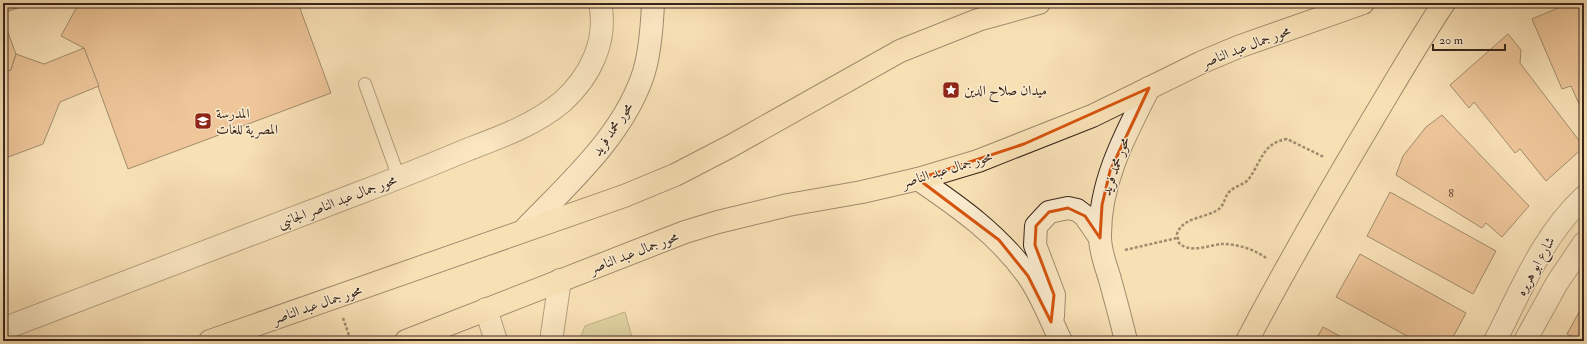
<svg xmlns="http://www.w3.org/2000/svg" width="1587" height="344" font-family="'IM FELL Double Pica',Amiri,serif">
  <style>
    .green { fill: #c0c18b; stroke: #7c7352 }
    .building { fill: #e2a679; stroke: #38251a }
    .lines { fill: none; stroke-linecap: round; stroke-linejoin: round }
    .service-casing { stroke: #685441; stroke-width: 14 }
    .minor-casing { stroke: #685441; stroke-width: 24 }
    .tertiary-casing { stroke: #685441; stroke-width: 24 }
    .secondary-casing { stroke: #38251a; stroke-width: 24 }
    .primary-casing { stroke: #38251a; stroke-width: 24 }
    .path { stroke: #38251a; stroke-width: 2.5; stroke-dasharray: 3 2; stroke-linecap: butt }
    .service { stroke: #faebcf; stroke-width: 12 }
    .minor { stroke: #faebcf; stroke-width: 22 }
    .tertiary { stroke: #faebcf; stroke-width: 22 }
    .secondary { stroke: #faebcf; stroke-width: 22 }
    .primary { stroke: #f8e0b5; stroke-width: 22 }
    .marked { fill: none; stroke: #d6540d; stroke-width: 3; stroke-linejoin: round }
    .labels { text-anchor: middle; stroke-width: 3; stroke-linejoin: round; paint-order: stroke }
    .number-label { font-size: 12px; fill: #624532 }
    .street-label { font-size: 14px; fill: #38251a; stroke: #faebcf }
    .poi-label { font-size: 14px; fill: #38251a; stroke: #faebcf; text-anchor: start }
  </style>
  <rect width="100%" height="100%" fill="#f8e0b5"/>
  <filter id="stains"><feTurbulence type="fractalNoise" baseFrequency=".005" numOctaves="4"/><feColorMatrix values="0 0 0 0 .2 0 0 0 0 .09 0 0 0 0 .02 0 0 0 .5 -.17"/></filter>
  <radialGradient id="worn" r=".72"><stop offset=".6" stop-color="#630" stop-opacity="0"/><stop offset="1" stop-color="#630" stop-opacity=".3"/></radialGradient>
  <polygon class="green" points="625,312 633,341 579,341 585,326"/>
  <g class="building">
    <polygon points="3,3 29,3 29,4 3,13"/>
    <polygon points="79,3 298,3 331,93 128,169 84,48 61,36"/>
    <polygon points="1570,3 1584,3 1584,115 1571,86 1562,89 1532,19"/>
    <polygon points="3,19 16,54 11,70 3,72"/>
    <polygon points="1508,34 1521,50 1520,63 1584,147 1546,181 1520,149 1515,153 1474,102 1469,108 1450,85"/>
    <polygon points="84,48 99,86 60,102 43,144 3,159 3,72 11,70 16,54 44,64"/>
    <polygon points="1442,115 1529,206 1502,237 1486,223 1482,228 1396,175 1403,156 1426,127"/>
    <polygon points="1390,192 1496,251 1473,294 1367,236"/>
    <polygon points="1360,254 1466,313 1451,341 1416,341 1336,297"/>
    <polygon points="1584,303 1584,341 1582,341 1567,334"/>
    <polygon points="1323,327 1349,341 1315,341"/>
  </g>
  <g class="lines">
    <g class="service-casing">
      <polyline id="service" points="365,84 399,178"/>
    </g>
    <g class="minor-casing">
      <g id="minor">
        <polyline points="486,309 496,341"/>
        <polyline points="551,341 560,280"/>
        <path d="M 1495,341 C 1521,291 1542,236 1584,197"/>
        <polyline points="1525,341 1557,283 1584,243"/>
      </g>
    </g>
    <g class="tertiary-casing">
      <path id="tertiary" d="M 3,329 C 121,283 240,238 359,193 C 396,179 433,164 469,149 C 501,137 536,124 562,102 C 590,77 608,41 600,3"/>
    </g>
    <g class="secondary-casing">
      <g id="secondary">
        <path d="M 918,179 C 959,207 999,235 1028,276 C 1042,296 1050,319 1061,341"/>
        <path d="M 523,231 C 567,185 620,139 642,78 C 650,56 652,27 653,3"/>
        <polyline points="1053,316 1054,295 1035,245 1036,226 1049,212 1068,208 1077,210 1085,216 1100,238"/>
        <path d="M 1126,341 C 1121,319 1115,298 1109,276 C 1105,264 1100,250 1100,237 C 1099,183 1125,135 1149,88"/>
      </g>
    </g>
    <g class="primary-casing">
      <g id="primary">
        <polyline points="210,341 624,196 675,175 731,146 900,51 978,20 1039,3"/>
        <polyline points="406,341 685,232 718,222 788,205 862,192 918,179 978,161 1092,116 1200,63 1238,47 1363,3"/>
        <path d="M 1247,341 C 1286,267 1328,194 1371,122 C 1395,82 1418,42 1444,3"/>
      </g>
    </g>
    <g class="path">
      <polyline points="1125,250 1177,238"/>
      <path d="M 1266,258 C 1254,249 1237,244 1222,244 C 1209,245 1190,254 1179,243 L 1177,234 C 1182,218 1203,218 1216,211 C 1226,205 1223,198 1230,191 C 1235,186 1243,185 1248,180 C 1261,163 1262,143 1287,139 L 1324,157"/>
      <polyline points="343,318 351,341"/>
    </g>
    <use href="#service" class="service"/>
    <use href="#minor" class="minor"/>
    <use href="#tertiary" class="tertiary"/>
    <use href="#secondary" class="secondary"/>
    <use href="#primary" class="primary"/>
  </g>
  <path d="M0 0H1587V344H0ZM 1149,88 L 1110,171 L 1102,205 L 1100,238 L 1085,216 L 1068,208 L 1049,212 L 1036,226 L 1035,245 L 1054,295 L 1051,322 L 1028,276 L 999,240 L 918,179 L 1024,144 Z" fill="#f8e0b5" fill-opacity=".55" fill-rule="evenodd"/>
  <path class="marked" d="M 1149,88 L 1110,171 L 1102,205 L 1100,238 L 1085,216 L 1068,208 L 1049,212 L 1036,226 L 1035,245 L 1054,295 L 1051,322 L 1028,276 L 999,240 L 918,179 L 1024,144 Z"/>
  <defs>
    <g id="sight-square" transform="scale(0.9)"><rect x="-9" y="-9" width="18" height="18" rx="4" fill="#8f2418" stroke="#faebcf"/><path d="M0-6L1.8-2.2L6-1.7L2.9 1.2L3.7 5.4L0 3.3L-3.7 5.4L-2.9 1.2L-6-1.7L-1.8-2.2Z" fill="#fff"/></g>
    <g id="school-square" transform="scale(0.9)"><rect x="-9" y="-9" width="18" height="18" rx="4" fill="#8f2418" stroke="#faebcf"/><path d="M0-5L7-2L0 1L-7-2ZM-4 1L0 2.5L4 1V4Q0 6-4 4Z" fill="#fff"/></g>
  </defs>
  <g fill-rule="evenodd">
    <use href="#sight-square" x="951" y="90"/>
    <use href="#school-square" x="203" y="121"/>
  </g>
  <g class="labels">
    <g class="number-label">
      <text x="1451" y="197">8</text>
    </g>
    <g class="street-label">
      <text transform="translate(1246 46) rotate(-21)" y="5">محور جمال عبد الناصر</text>
      <text transform="translate(612 129) rotate(-56)" y="5">محور محمد فريد</text>
      <text transform="translate(1115 166) rotate(-71)" y="5">محور محمد فريد</text>
      <text transform="translate(947 169) rotate(-17)" y="5">محور جمال عبد الناصر</text>
      <text transform="translate(337 201) rotate(-21)" y="5">محور جمال عبد الناصر الجانبى</text>
      <text transform="translate(634 252) rotate(-21)" y="5">محور جمال عبد الناصر</text>
      <text transform="translate(1535 266) rotate(-61)" y="5">شارع ابو هريره</text>
      <text transform="translate(317 304) rotate(-19)" y="5">محور جمال عبد الناصر</text>
    </g>
    <g class="poi-label">
      <text x="964" y="95">ميدان صلاح الدين</text>
      <text x="216" y="118">المدرسة<tspan x="216" dy="16">المصرية للغات</tspan></text>
    </g>
  </g>
  <rect width="1587" height="344" fill="none" stroke="#f8e0b5" stroke-width="16"/>
  <rect x="4" y="4" width="1579" height="336" fill="none" stroke="#38251a" stroke-width="2"/>
  <rect x="8" y="8" width="1571" height="328" fill="none" stroke="#38251a"/>
  <path d="M1433 44v6h72v-6" fill="none" stroke="#38251a" stroke-width="2"/>
  <text x="1439" y="44" font-size="12" fill="#38251a" stroke="#faebcf" stroke-width="3" paint-order="stroke">20 m</text>
  <rect width="100%" height="100%" filter="url(#stains)"/>
  <rect width="100%" height="100%" fill="url(#worn)"/>
</svg>
